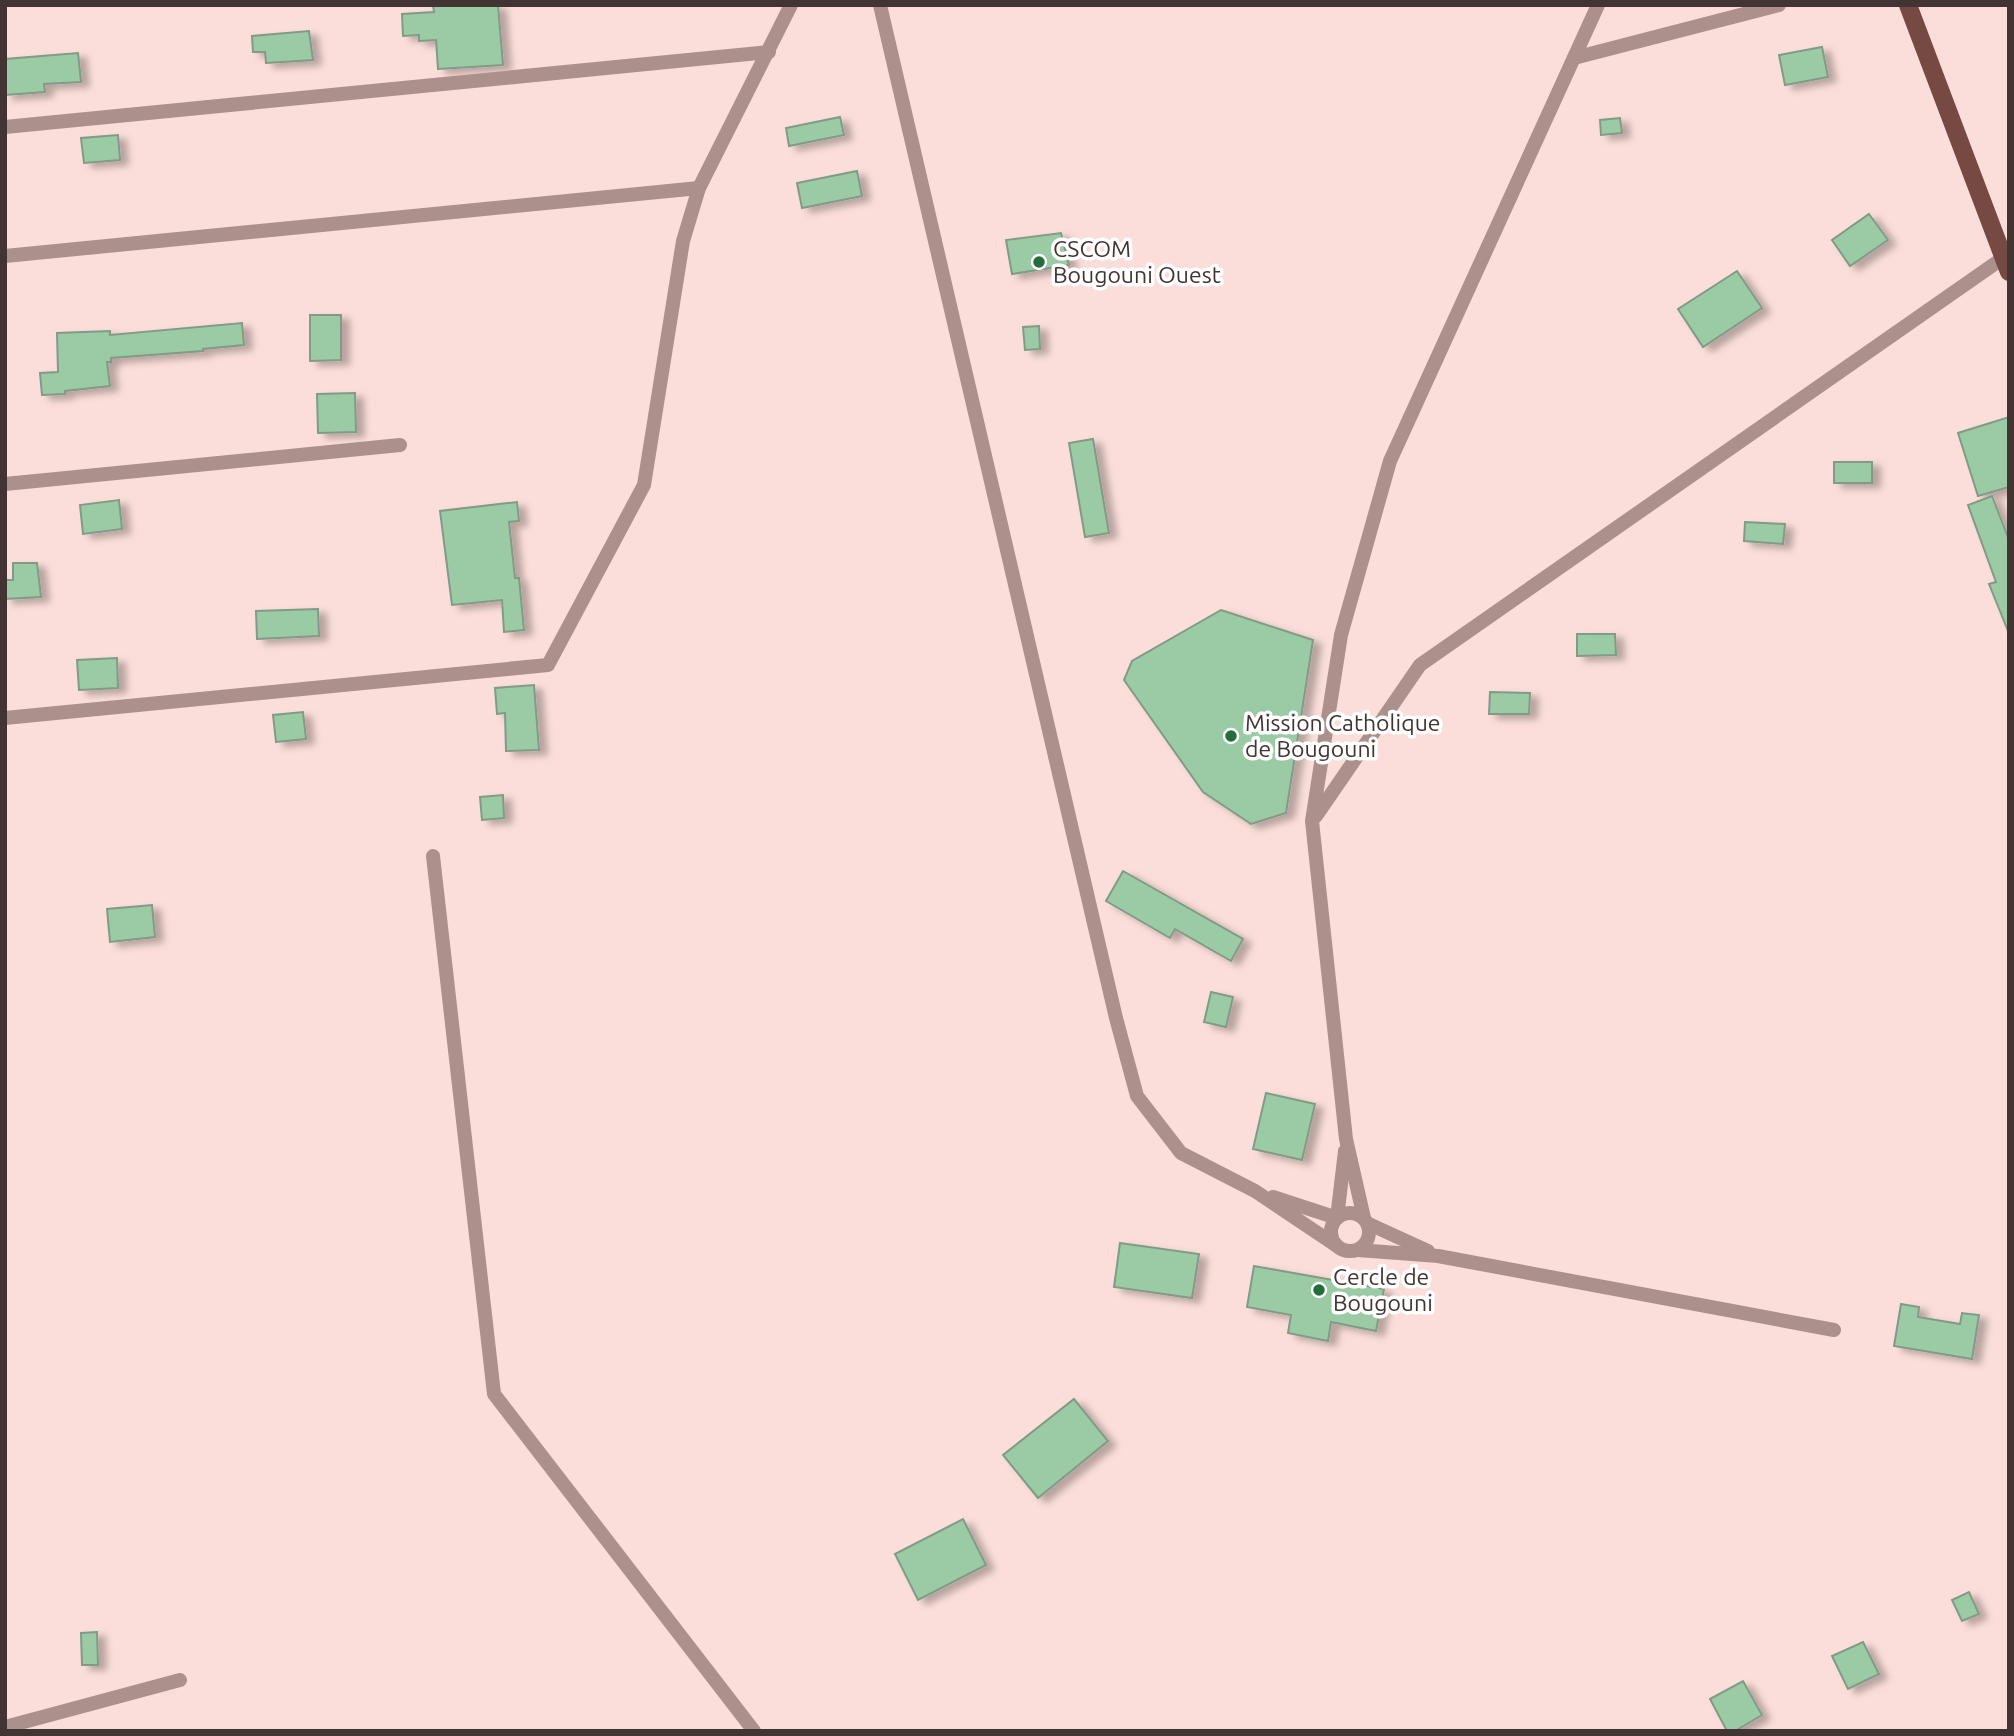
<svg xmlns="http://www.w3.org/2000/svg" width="2014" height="1736" font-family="Ubuntu,sans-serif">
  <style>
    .building { fill: #9bcba5; stroke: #819b86; stroke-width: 2; filter: url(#shadow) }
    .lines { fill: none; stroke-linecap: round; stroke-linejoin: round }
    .street { stroke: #ab908b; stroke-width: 14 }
    .primary { stroke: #764942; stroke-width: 18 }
    .poi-dot { fill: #246e3c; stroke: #fff; stroke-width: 2.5 }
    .labels { text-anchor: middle; stroke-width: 7; stroke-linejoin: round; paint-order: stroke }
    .poi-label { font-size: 23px; fill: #423432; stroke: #fff; text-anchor: start }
  </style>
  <defs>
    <filter id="shadow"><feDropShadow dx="8" dy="4.5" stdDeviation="3.5" flood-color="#0004"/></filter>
  </defs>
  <rect width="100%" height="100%" fill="#fbded9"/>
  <g class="building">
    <polygon points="433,5 498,5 503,65 438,69 436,40 419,41 419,35 403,36 402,14 434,12"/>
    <polygon points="309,31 313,60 266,63 265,52 253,52 252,36"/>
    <polygon points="1822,47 1828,77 1785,85 1779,55"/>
    <polygon points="78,53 81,82 44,84 45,92 5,95 5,59"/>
    <polygon points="840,117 844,135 789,146 786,128"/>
    <polygon points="1620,118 1622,133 1601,135 1600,120"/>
    <polygon points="118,135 120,160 84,163 81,138"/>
    <polygon points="857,171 862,196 802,208 797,183"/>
    <polygon points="1869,214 1888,240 1850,266 1832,240"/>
    <polygon points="1061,233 1069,265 1012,274 1006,240"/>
    <polygon points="1737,271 1762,308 1703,347 1678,309"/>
    <polygon points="310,315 341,315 341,360 310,361"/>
    <polygon points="242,323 244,345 203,349 203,351 111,358 111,362 107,362 110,386 65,391 65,394 42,395 40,373 58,372 57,333 110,331 110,335"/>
    <polygon points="1039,326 1040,349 1025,350 1023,327"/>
    <polygon points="355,393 356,432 318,433 317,394"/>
    <polygon points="2009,417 2009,487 1978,496 1958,433"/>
    <polygon points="1093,439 1109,533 1085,537 1069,443"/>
    <rect x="1834" y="462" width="38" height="21"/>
    <polygon points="1992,496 2009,540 2008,631 1989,584 1996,582 1968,505"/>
    <polygon points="119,500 122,529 83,534 80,505"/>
    <polygon points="517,502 519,521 509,522 515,578 519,578 524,630 504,632 502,600 452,605 440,511"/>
    <polygon points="1745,522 1785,524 1783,544 1744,541"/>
    <polygon points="13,563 37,563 41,597 5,599 5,580 13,580"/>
    <polygon points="318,609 319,636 257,639 256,611"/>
    <polygon points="1221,610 1313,640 1286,813 1251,824 1203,792 1124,680 1132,661"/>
    <polygon points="1577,634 1615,634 1616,655 1577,656"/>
    <polygon points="117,658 118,688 79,690 77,660"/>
    <polygon points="534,685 539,750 506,751 505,713 497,714 495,688"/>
    <polygon points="1490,692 1530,693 1529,714 1489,714"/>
    <polygon points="303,712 306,739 276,742 273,715"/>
    <polygon points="503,795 504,818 482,820 480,797"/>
    <polygon points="1123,871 1243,939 1231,961 1175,929 1170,938 1106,901"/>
    <polygon points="152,905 155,937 110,942 107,909"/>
    <polygon points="1211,992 1233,997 1226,1027 1204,1022"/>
    <polygon points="1266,1093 1315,1104 1302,1160 1253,1149"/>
    <polygon points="1120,1243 1199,1254 1192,1298 1114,1287"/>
    <polygon points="1254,1266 1384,1289 1376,1331 1331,1322 1328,1341 1288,1333 1291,1315 1247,1307"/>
    <polygon points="1901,1304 1919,1307 1918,1317 1960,1324 1962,1313 1979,1315 1972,1359 1894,1346"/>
    <polygon points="1074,1399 1108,1441 1038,1498 1003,1455"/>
    <polygon points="963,1519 986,1565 918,1600 895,1554"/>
    <polygon points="1969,1592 1979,1614 1962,1621 1952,1600"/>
    <polygon points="97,1632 98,1665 82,1665 81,1633"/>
    <polygon points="1863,1642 1879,1674 1848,1689 1832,1656"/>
    <polygon points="1743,1681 1762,1715 1735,1731 1727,1731 1710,1699"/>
  </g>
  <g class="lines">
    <g class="street">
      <polyline points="880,5 1116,1018 1137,1096 1181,1153 1255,1191 1337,1246"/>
      <polyline points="1574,58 1779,5"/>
      <polyline points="5,127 769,52"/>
      <polyline points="5,256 699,188"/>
      <polyline points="5,484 400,445"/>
      <polyline points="5,718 548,665 644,485 683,241 699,188 791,5"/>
      <polyline points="1316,816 1420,665 2003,258"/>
      <polyline points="433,856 494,1394 754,1731"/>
      <polyline points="1273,1197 1337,1218 1345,1151"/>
      <circle cx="1350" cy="1232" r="19"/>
      <polyline points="1364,1218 1346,1139 1312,821 1341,635 1390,461 1598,5"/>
      <polyline points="1369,1224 1428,1251"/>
      <polyline points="1358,1250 1438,1256 1834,1330"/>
      <polyline points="5,1727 180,1680"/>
    </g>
    <polyline class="primary" points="1908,5 2009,272"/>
  </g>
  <g class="poi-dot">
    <circle cx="1039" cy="262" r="7"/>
    <circle cx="1231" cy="736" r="7"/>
    <circle cx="1319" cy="1290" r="7"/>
  </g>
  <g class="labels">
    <g class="poi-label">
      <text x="1053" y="257">CSCOM<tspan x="1053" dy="26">Bougouni Ouest</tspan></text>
      <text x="1245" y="731">Mission Catholique<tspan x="1245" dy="26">de Bougouni</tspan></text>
      <text x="1333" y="1285">Cercle de<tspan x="1333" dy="26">Bougouni</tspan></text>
    </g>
  </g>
  <rect width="2014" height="1736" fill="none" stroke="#423432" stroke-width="14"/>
</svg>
